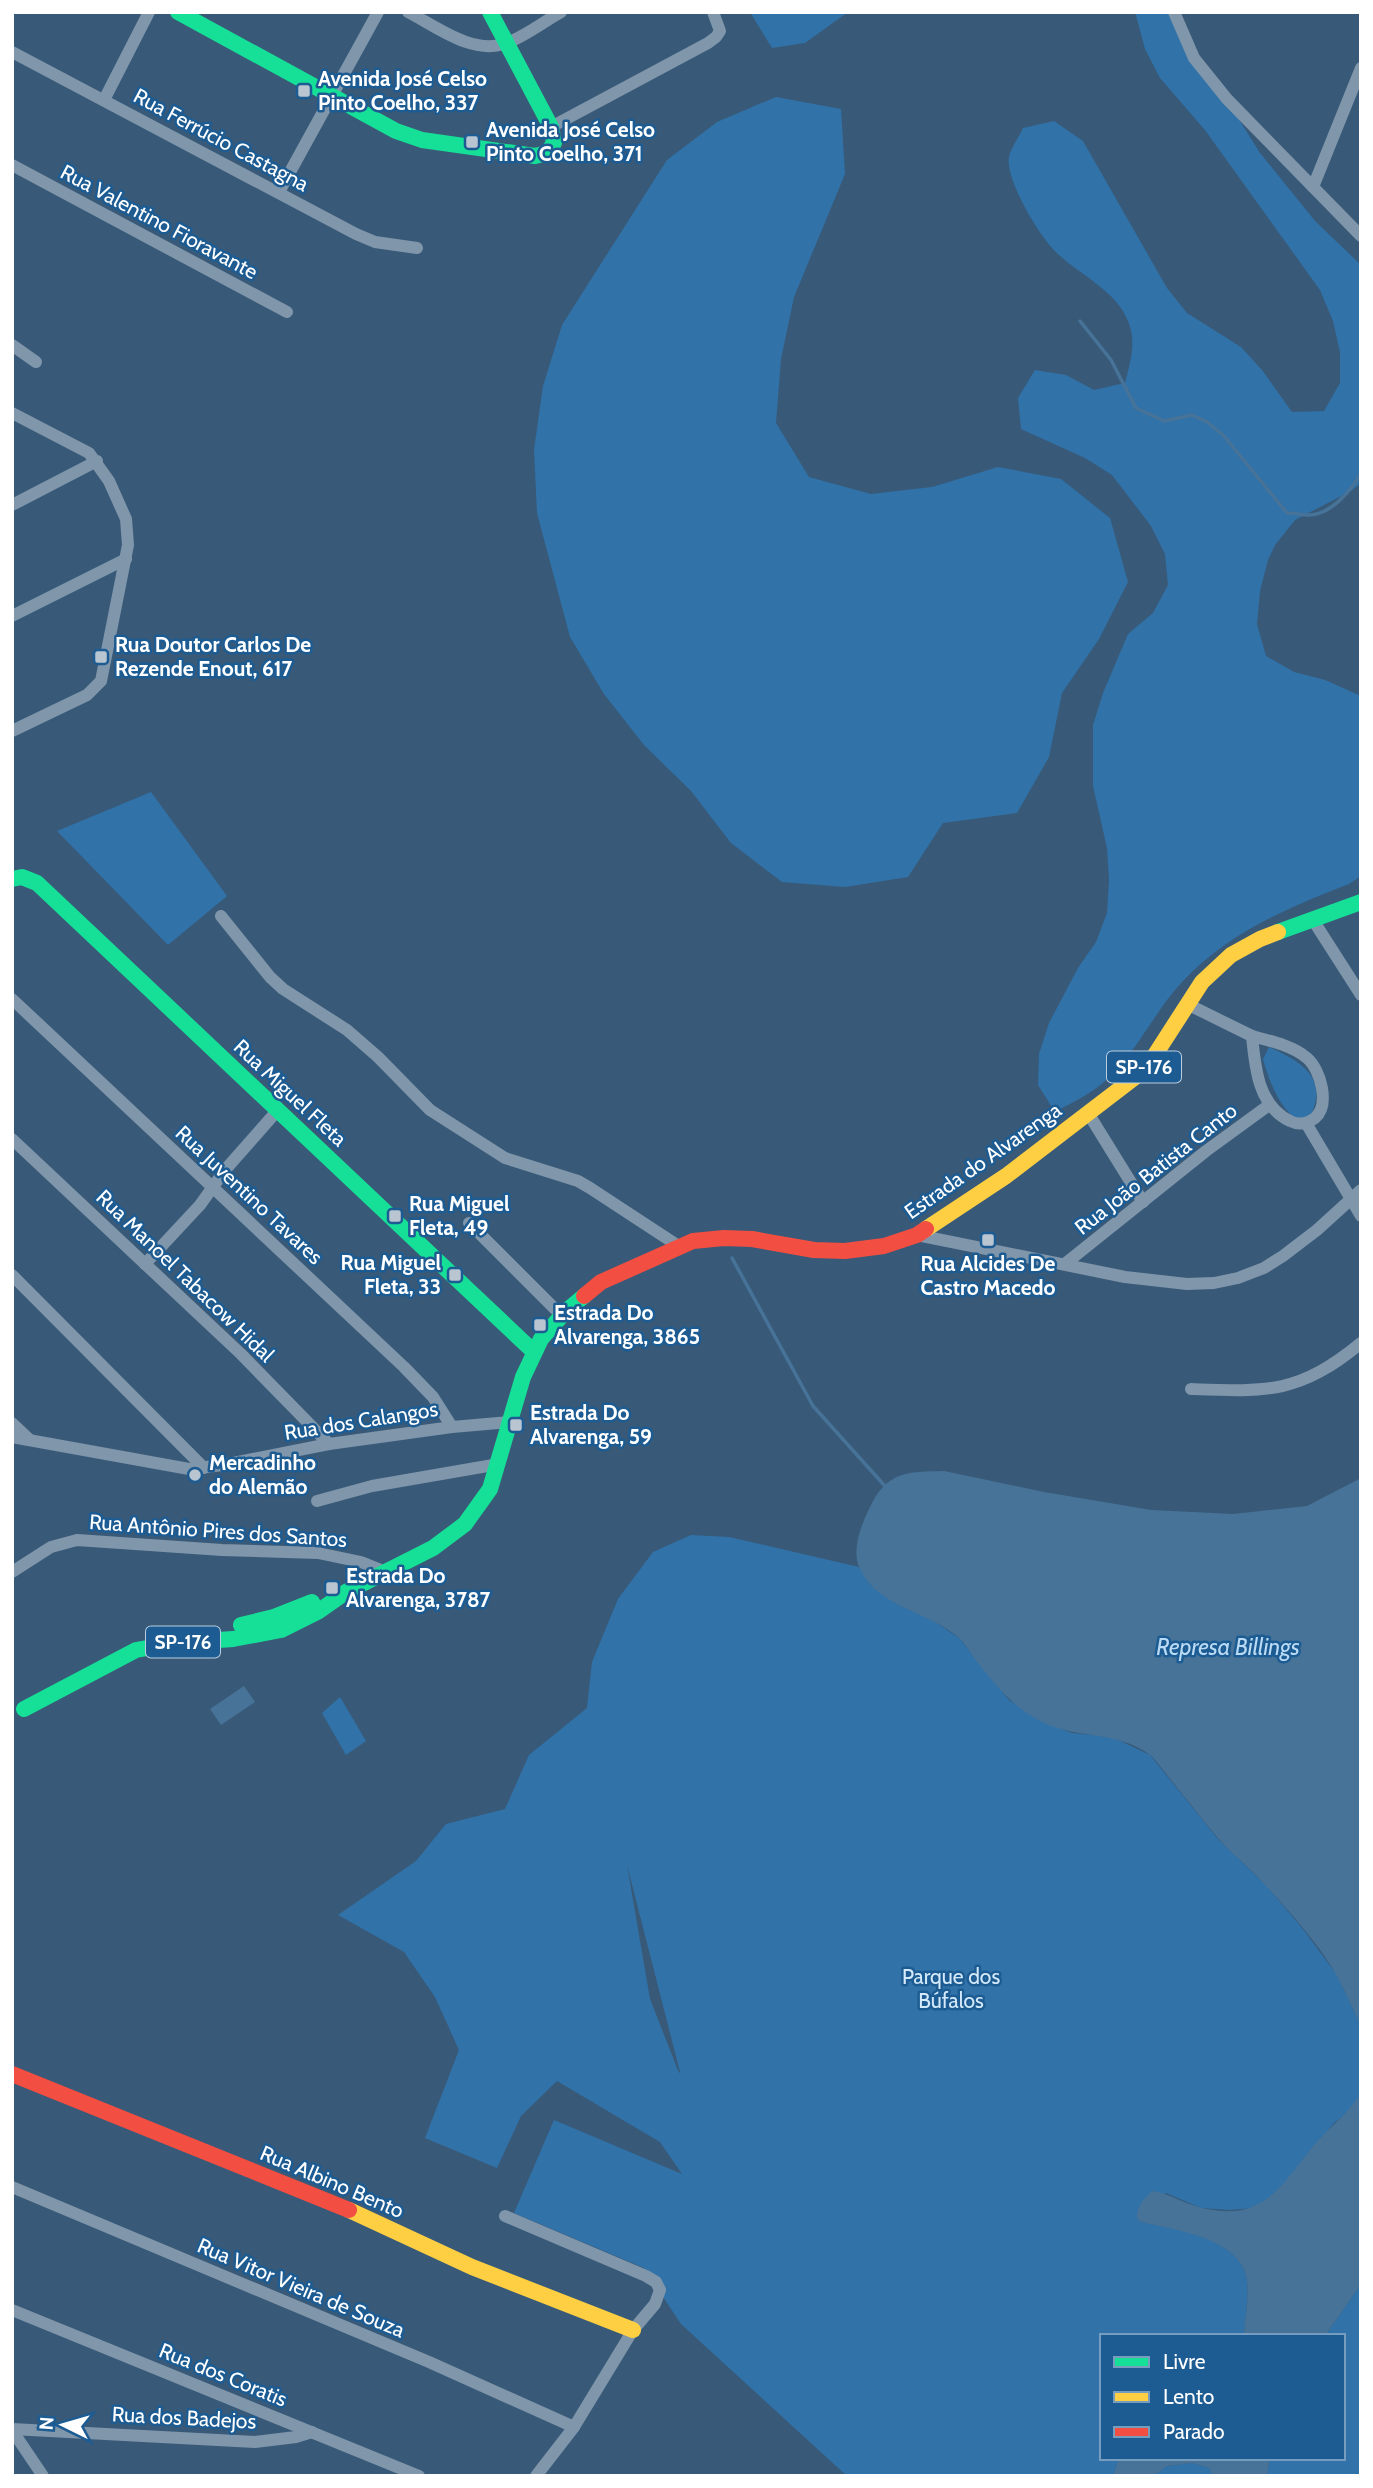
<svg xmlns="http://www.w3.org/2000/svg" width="1373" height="2488" font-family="Cabin,sans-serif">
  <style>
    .green { fill: #3172a9; fill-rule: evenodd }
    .water { fill: #477398 }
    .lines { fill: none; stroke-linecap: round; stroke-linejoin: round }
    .stream { stroke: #477398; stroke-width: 3.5 }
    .street { stroke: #8096ab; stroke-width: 12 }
    .fast { stroke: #16e098; stroke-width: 16 }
    .slow { stroke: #ffcf43; stroke-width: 16 }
    .jam { stroke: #f24e42; stroke-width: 16 }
    .poi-dot { fill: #b9c5d0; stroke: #1d5c93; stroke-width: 2.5 }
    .labels { text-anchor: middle; stroke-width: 5; stroke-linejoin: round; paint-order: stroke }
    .shield { fill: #1d5c93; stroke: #bbcedf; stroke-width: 2 }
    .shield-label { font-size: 19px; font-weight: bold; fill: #fff }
    .poi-label { font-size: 21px; font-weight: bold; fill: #fff; stroke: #1d5c93; text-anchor: start }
    .street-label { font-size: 21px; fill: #fff; stroke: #1d5c93 }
    .park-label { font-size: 21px; fill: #d4e9fa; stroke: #1d5c93 }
    .water-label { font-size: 23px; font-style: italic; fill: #badbf5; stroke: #1d5c93 }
  </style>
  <rect width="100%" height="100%" fill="#385a78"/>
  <g class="green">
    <polygon points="750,12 848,12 805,43 772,48"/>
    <path d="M 1135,12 L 1172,12 L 1260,153 L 1315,221 L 1361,265 L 1361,483 L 1351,491 L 1295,520 L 1275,545 L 1268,560 L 1260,591 L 1257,624 L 1266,656 L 1294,672 L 1325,680 L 1361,696 L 1361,876 L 1349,884 C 1289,907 1228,933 1184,980 C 1154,1011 1137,1053 1105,1081 C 1091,1094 1071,1103 1055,1112 L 1038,1085 L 1039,1054 L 1049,1023 L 1078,968 L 1096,942 L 1107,913 L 1109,880 L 1107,848 L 1093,786 L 1093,725 L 1103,693 L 1128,634 L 1153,613 L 1168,585 L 1165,554 L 1151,526 L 1112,475 L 1085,458 L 1021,429 L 1018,398 L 1035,370 L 1066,375 L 1094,390 L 1125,383 C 1130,363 1137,342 1128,321 C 1117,292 1081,275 1059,255 C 1041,240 1005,180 1009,157 C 1011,148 1019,137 1023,128 L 1054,121 L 1083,141 L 1167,288 L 1187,313 L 1241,347 L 1262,370 L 1292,412 L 1324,411 L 1340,383 L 1340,352 L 1333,321 L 1320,290 L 1205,130 L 1160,78 L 1145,49 Z"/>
    <polygon points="776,97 841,109 845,174 794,297 781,359 776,423 809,477 871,494 932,487 998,467 1061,479 1110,518 1128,582 1099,639 1062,693 1049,757 1017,813 943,823 908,877 845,887 782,882 731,843 691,791 644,745 604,694 570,637 537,513 534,450 543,386 562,325 667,160 717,122"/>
    <polygon points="151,792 227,896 168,945 57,831"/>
    <path d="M 1269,1047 C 1302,1062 1330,1078 1309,1119 L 1299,1121 C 1279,1109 1269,1080 1263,1059 Z"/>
    <path d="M 691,1535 L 729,1537 L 859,1567 L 873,1585 L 885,1596 L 899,1605 L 934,1621 L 959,1638 L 1009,1700 L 1043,1722 L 1072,1733 L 1112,1737 L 1150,1755 L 1218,1839 L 1265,1884 L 1303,1929 L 1337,1975 L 1361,2026 L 1361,2093 L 1351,2110 L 1334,2123 L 1278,2192 L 1253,2208 L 1230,2210 L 1201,2208 L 1166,2193 L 1137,2219 L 1142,2222 C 1174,2229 1235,2237 1246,2275 C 1250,2291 1245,2319 1244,2336 L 1102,2336 L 1102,2458 L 1119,2458 L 1113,2476 L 847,2476 L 681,2324 L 644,2268 L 514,2213 L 554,2120 L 682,2174 L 660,2142 L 557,2081 L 521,2116 L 497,2168 L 425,2138 L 459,2050 L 435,1997 L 404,1952 L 338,1915 L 416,1861 L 446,1824 L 505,1809 L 529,1755 L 587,1708 L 592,1662 L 618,1599 L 653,1552 ZM 627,1865 L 680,2072 L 679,2073 L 650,1999 Z"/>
    <polygon points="340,1697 366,1741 346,1755 322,1713"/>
    <polygon points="1361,2284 1361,2476 1267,2476 1270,2458 1343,2458 1343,2336 1325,2336"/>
    <polygon points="1192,2463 1209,2468 1213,2476 1153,2476 1167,2466"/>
  </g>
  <g class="water">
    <path d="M 944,1471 L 1044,1492 L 1151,1510 L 1233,1514 L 1307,1506 L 1361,1478 L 1361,2026 C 1353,2010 1346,1993 1338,1978 C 1322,1948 1289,1911 1266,1886 C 1251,1868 1232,1855 1217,1837 C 1200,1817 1184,1796 1167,1775 C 1162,1769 1156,1760 1150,1755 C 1119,1731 1078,1739 1044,1723 C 1016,1710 997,1687 978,1663 C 972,1655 966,1645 959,1638 C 929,1611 878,1608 860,1569 C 850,1549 863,1521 872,1503 C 889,1470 911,1472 944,1471 Z"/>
    <polygon points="244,1686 255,1702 221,1725 210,1709"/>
    <path d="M 1361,2093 L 1361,2284 L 1325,2336 L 1244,2336 C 1245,2319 1250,2291 1246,2275 C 1235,2237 1174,2230 1142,2222 L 1137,2219 C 1136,2207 1144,2197 1153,2191 C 1170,2194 1183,2203 1199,2207 C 1262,2224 1280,2187 1314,2145 C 1329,2127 1348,2114 1361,2093 Z"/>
    <polygon points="1119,2458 1270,2458 1267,2476 1213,2476 1209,2468 1192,2463 1167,2466 1153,2476 1113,2476"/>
  </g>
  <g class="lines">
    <g class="stream">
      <path d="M 1080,321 L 1111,360 L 1136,408 L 1164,421 L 1192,415 L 1207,422 L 1224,436 L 1287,513 C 1294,513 1302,515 1310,515 C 1331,514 1351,491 1361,473"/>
      <polyline points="732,1258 813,1406 884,1485"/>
    </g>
    <g class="street">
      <path d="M 408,12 C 437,27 471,54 504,44 C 523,38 543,22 561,12"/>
      <polyline points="1174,12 1194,58 1227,99 1361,236"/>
      <polyline points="12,52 356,234 375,242 417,248"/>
      <polyline points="104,100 149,12"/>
      <polyline points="551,127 708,43 716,37 720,31 713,12"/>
      <polyline points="12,165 287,312"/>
      <polyline points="1313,187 1361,68"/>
      <polyline points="279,192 378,12"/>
      <polyline points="12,345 36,362"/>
      <polyline points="12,413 89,453 109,481 126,519 128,545 101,681 87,695 12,731"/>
      <polyline points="12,505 97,461"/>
      <polyline points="12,616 126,559"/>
      <polyline points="221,916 270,977 283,989 347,1030 378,1057 430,1110 505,1158 578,1181 590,1188 680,1247"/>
      <polyline points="1313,920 1361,995"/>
      <polyline points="12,999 404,1367 433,1397 452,1427"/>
      <polyline points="1187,1004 1252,1036"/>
      <path d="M 1252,1036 C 1271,1041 1293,1046 1307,1058 C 1321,1070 1330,1105 1315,1118 C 1307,1124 1298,1125 1290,1121 C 1258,1106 1255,1067 1252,1036 Z"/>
      <polyline points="1088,1113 1143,1202"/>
      <polyline points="1306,1123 1361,1216"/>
      <polyline points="12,1139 241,1354 329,1444"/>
      <polyline points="469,1223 562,1316"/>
      <polyline points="917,1235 1125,1277 1187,1284 1214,1283 1238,1278 1264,1268 1283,1256 1317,1230 1361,1190"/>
      <polyline points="1066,1263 1206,1151 1269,1105"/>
      <polyline points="145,1264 200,1205 225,1170 277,1111"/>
      <polyline points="12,1275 204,1468"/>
      <path d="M 1191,1389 C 1267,1392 1299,1394 1361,1343"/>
      <polyline points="12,1423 30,1440"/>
      <polyline points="12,1437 189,1469 223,1465 329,1444 452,1427 510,1422"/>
      <polyline points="317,1501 372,1486 499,1464"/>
      <polyline points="12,1572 51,1547 77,1540 222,1550 318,1553 361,1562 386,1572"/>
      <polyline points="12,2187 429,2362 574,2427"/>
      <polyline points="505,2216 646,2276 656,2282 660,2290 655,2304 633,2330 574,2427 536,2476"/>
      <polyline points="12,2310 419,2476"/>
      <polyline points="12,2429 255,2442 296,2437 312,2432"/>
      <polyline points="12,2430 43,2476"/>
    </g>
    <g class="fast">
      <polyline points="178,12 396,131 422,140 535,156 547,153 554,143 551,127 490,12"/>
      <polyline points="12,879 22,877 37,883 534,1352"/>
      <polyline points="1278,932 1361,902"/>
      <polyline points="241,1625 274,1617 312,1602"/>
      <polyline points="24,1709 136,1650 175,1643 233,1639 281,1630 319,1611 346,1592 433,1548 465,1524 490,1489 523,1377 541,1339 565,1312 584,1296"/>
    </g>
    <g class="slow">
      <polyline points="926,1229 1006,1176 1134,1078 1153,1058 1202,982 1231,955 1260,939 1278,932"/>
      <polyline points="349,2210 472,2267 633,2330"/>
    </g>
    <g class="jam">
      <polyline points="584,1296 601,1282 693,1241 724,1238 752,1239 814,1250 845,1251 884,1246 917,1235 926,1229"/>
      <polyline points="12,2074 349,2210"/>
    </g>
  </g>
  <g class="poi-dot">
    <rect x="297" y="84" width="14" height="14" rx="3.5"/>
    <rect x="465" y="135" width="14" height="14" rx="3.5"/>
    <rect x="94" y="650" width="14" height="14" rx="3.5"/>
    <rect x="388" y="1209" width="14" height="14" rx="3.5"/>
    <rect x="981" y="1233" width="14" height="14" rx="3.5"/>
    <rect x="448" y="1268" width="14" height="14" rx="3.5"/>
    <rect x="533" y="1318" width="14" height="14" rx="3.5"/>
    <rect x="509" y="1418" width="14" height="14" rx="3.5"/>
    <circle cx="195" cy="1475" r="7"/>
    <rect x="325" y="1581" width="14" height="14" rx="3.5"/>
  </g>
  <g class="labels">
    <g class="shield">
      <rect x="1107" y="1051.5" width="74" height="31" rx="5"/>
      <rect x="146" y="1626.5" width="74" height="31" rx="5"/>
    </g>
    <g class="shield-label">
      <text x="1144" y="1074">SP-176</text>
      <text x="183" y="1649">SP-176</text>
    </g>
    <g class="poi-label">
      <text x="318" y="86">Avenida José Celso<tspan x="318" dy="24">Pinto Coelho, 337</tspan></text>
      <text x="486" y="137">Avenida José Celso<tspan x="486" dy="24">Pinto Coelho, 371</tspan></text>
      <text x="115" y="652">Rua Doutor Carlos De<tspan x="115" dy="24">Rezende Enout, 617</tspan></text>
      <text x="409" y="1211">Rua Miguel<tspan x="409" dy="24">Fleta, 49</tspan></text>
      <text x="441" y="1270" text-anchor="end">Rua Miguel<tspan x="441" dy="24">Fleta, 33</tspan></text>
      <text x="988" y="1271" text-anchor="middle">Rua Alcides De<tspan x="988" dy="24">Castro Macedo</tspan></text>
      <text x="554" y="1320">Estrada Do<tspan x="554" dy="24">Alvarenga, 3865</tspan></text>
      <text x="530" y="1420">Estrada Do<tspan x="530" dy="24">Alvarenga, 59</tspan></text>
      <text x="209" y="1470">Mercadinho<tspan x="209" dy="24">do Alemão</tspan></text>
      <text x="346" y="1583">Estrada Do<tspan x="346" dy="24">Alvarenga, 3787</tspan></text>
    </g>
    <g class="street-label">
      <text transform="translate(221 140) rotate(28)" y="7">Rua Ferrúcio Castagna</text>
      <text transform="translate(159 222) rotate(28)" y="7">Rua Valentino Fioravante</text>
      <text transform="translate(290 1093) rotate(43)" y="7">Rua Miguel Fleta</text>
      <text transform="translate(983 1161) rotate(-35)" y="7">Estrada do Alvarenga</text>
      <text transform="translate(1156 1169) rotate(-38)" y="7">Rua João Batista Canto</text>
      <text transform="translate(249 1195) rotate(43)" y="7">Rua Juventino Tavares</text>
      <text transform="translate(185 1276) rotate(44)" y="7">Rua Manoel Tabacow Hidal</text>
      <text transform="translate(361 1421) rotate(-9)" y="7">Rua dos Calangos</text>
      <text transform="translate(218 1531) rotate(4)" y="7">Rua Antônio Pires dos Santos</text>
      <text transform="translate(332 2182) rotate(23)" y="7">Rua Albino Bento</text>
      <text transform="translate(301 2288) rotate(23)" y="7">Rua Vitor Vieira de Souza</text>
      <text transform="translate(223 2375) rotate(22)" y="7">Rua dos Coratis</text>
      <text transform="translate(184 2418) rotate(3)" y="7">Rua dos Badejos</text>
    </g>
    <g class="park-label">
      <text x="951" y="1984">Parque dos<tspan x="951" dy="24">Búfalos</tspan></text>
    </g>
    <g class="water-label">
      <text x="1228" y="1655">Represa Billings</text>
    </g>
  </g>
  <rect width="1373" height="2488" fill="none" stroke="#ffffff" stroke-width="28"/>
  <rect x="1100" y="2334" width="245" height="126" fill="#1d5c93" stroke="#779dbe" stroke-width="2"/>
  <rect x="1114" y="2357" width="35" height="10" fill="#16e098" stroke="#779dbe" stroke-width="2"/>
  <text x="1163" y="2369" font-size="21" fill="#ffffff">Livre</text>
  <rect x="1114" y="2392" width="35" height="10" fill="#ffcf43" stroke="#779dbe" stroke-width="2"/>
  <text x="1163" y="2404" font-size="21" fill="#ffffff">Lento</text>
  <rect x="1114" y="2427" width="35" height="10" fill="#f24e42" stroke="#779dbe" stroke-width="2"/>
  <text x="1163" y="2439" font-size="21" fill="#ffffff">Parado</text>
  <g transform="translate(63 2425) rotate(275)" stroke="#1d5c93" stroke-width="5" paint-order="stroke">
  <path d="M0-5L12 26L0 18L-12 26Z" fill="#ffffff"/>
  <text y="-10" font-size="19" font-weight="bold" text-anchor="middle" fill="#ffffff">N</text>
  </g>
</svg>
